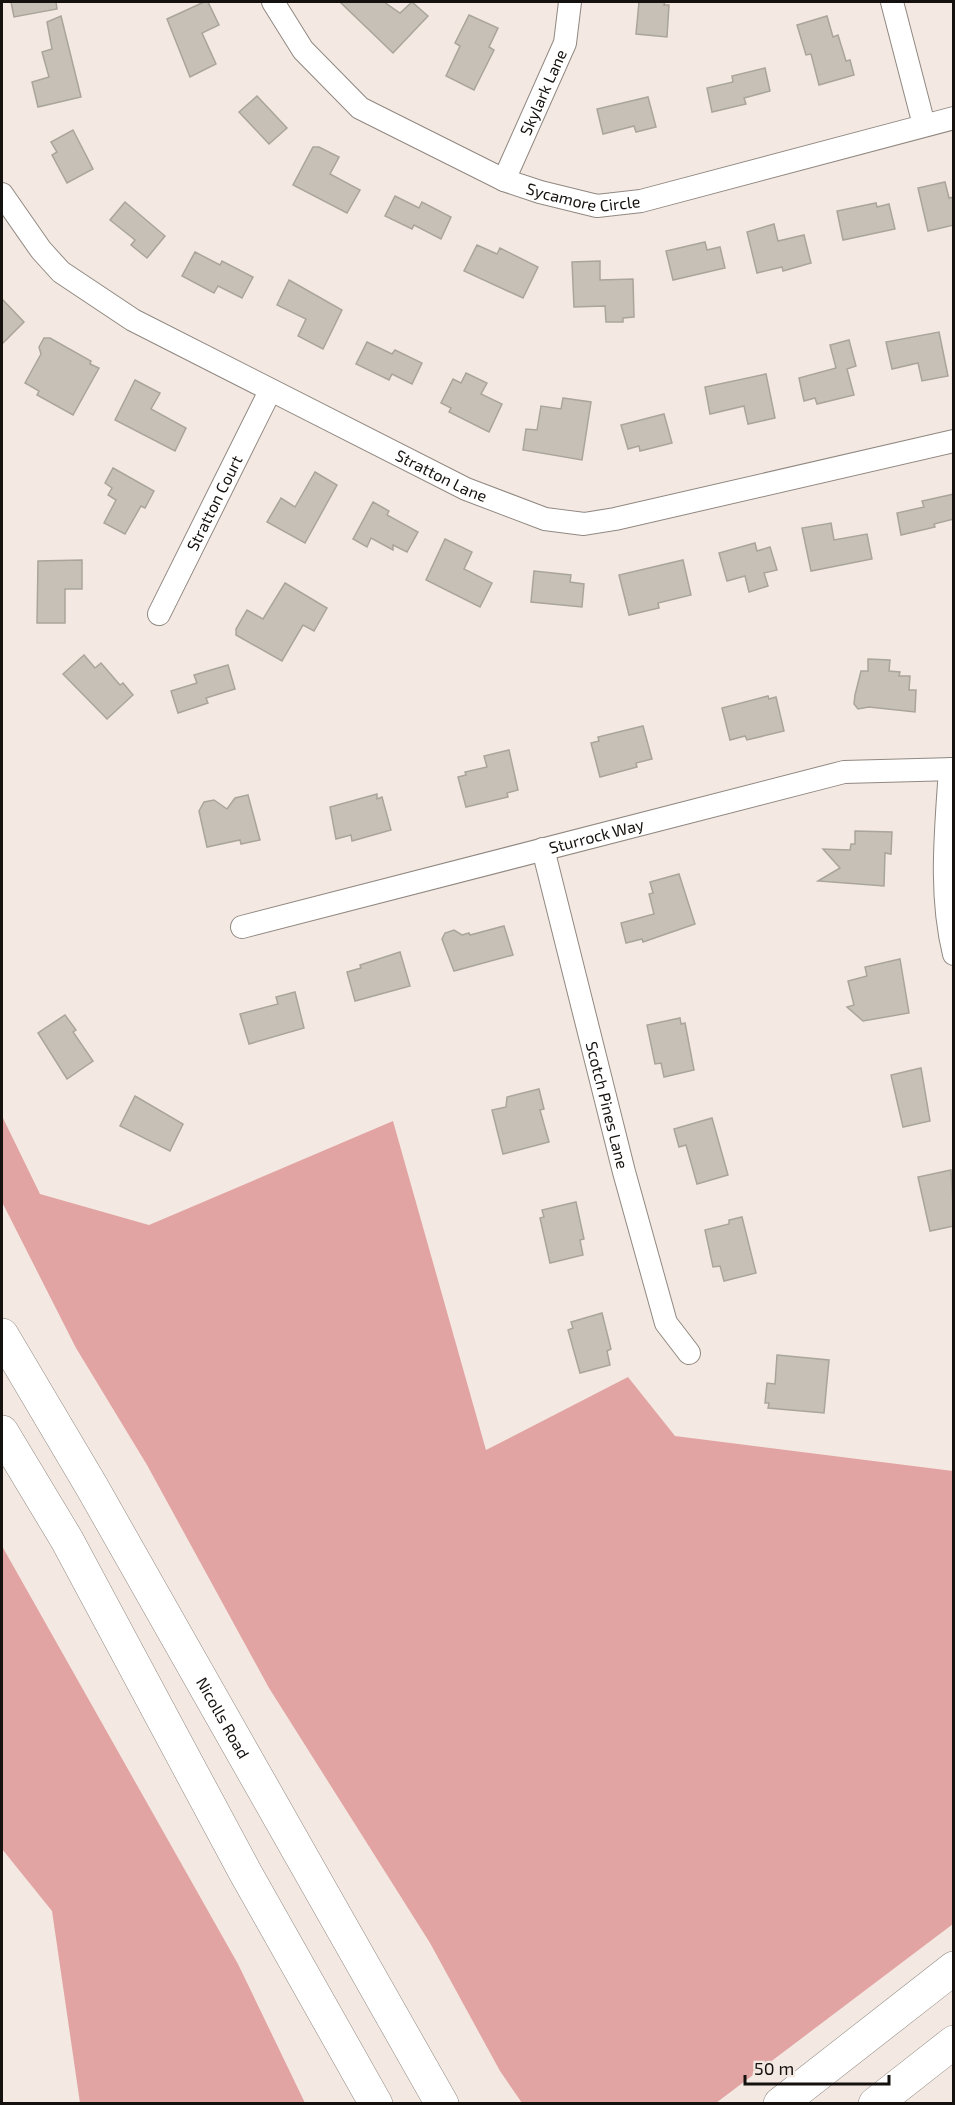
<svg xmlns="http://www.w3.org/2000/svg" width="955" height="2105" font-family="'Exo 2',sans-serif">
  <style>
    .forest { fill: #e2a4a3 }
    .building { fill: #c6c0b6; stroke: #aaa59b; stroke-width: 1.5 }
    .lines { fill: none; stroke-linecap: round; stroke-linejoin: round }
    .minor-casing { stroke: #918881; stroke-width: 24 }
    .trunk-casing { stroke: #918881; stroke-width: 34 }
    .minor { stroke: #fff; stroke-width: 22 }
    .trunk { stroke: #fff; stroke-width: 33 }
    .labels { text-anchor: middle; stroke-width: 6; stroke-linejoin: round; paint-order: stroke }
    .street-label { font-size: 16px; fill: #15110f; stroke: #f3e9e2 }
  </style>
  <rect width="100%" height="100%" fill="#f3e9e2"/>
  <g class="forest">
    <polygon points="2,1116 40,1194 149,1225 393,1121 486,1450 628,1377 675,1436 953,1471 953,1924 716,2103 522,2103 500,2071 430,1943 269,1688 147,1465 76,1348 2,1202"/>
    <polygon points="2,1546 238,1964 305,2103 80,2103 52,1911 2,1849"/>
  </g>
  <g class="building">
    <polygon points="11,2 56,2 57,9 14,17"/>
    <polygon points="204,2 208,2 219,25 202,33 216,64 190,77 167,19"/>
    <polygon points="340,2 384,2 400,13 412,2 428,16 393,53"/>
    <polygon points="639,2 665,2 664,5 669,5 667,37 636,34"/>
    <polygon points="469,15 498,28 489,47 494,50 474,90 446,76 460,46 455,43"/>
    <polygon points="61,16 81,97 38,107 32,82 49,77 42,52 52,49 47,22"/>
    <polygon points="827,16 833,37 838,35 846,61 850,60 854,75 819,85 811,54 806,55 797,25"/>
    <polygon points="765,68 770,91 744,98 746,104 712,112 707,88 733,82 732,76"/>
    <polygon points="257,96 287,128 269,144 239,112"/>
    <polygon points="648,97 656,127 636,132 634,126 603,134 597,109"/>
    <polygon points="73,130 93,169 67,183 52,155 57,152 51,142"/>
    <polygon points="313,147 319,147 339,157 330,174 360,190 347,213 293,185"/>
    <polygon points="945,182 949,198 954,197 954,225 928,231 918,188"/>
    <polygon points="395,196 419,208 422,202 451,217 441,239 414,225 412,229 385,216"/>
    <polygon points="125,202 165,236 147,258 131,245 135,240 110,220"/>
    <polygon points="876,203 877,207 889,204 895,229 843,240 837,211"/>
    <polygon points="774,224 778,241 804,235 811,263 783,271 782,267 757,273 747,232"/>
    <polygon points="705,242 707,250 720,247 725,268 673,280 666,251"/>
    <polygon points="477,245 497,254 500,248 538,267 523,298 464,271"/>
    <polygon points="195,252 220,265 222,261 253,277 242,298 218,286 214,293 182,276"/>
    <polygon points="600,261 600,280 633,279 634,317 623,318 623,322 606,322 605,306 574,307 572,262"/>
    <polygon points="289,280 342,310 323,349 298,336 306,319 277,305"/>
    <polygon points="2,299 24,322 2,344"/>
    <polygon points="939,332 948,376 922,381 918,363 892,369 886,342"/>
    <polygon points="44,338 50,338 91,361 90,364 99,368 73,415 37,395 39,391 25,383 41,354 39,347"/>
    <polygon points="849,340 856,366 847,369 854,395 817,404 815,398 804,401 799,378 836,368 830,345"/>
    <polygon points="367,342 392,354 395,350 422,363 412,384 392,374 389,380 356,364"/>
    <polygon points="466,373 487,383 481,394 502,404 489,432 449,412 451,408 441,403 453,379 461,383"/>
    <polygon points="766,374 775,418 748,424 744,406 710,414 705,387"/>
    <polygon points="135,380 160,393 151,409 186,428 175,451 115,420"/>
    <polygon points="563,398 591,402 582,460 523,450 526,429 537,430 541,406 561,409"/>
    <polygon points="664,414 672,443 640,451 639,446 628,449 621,425"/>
    <polygon points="113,468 154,491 145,508 141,506 125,534 104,523 116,500 108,495 112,488 105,483"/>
    <polygon points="315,472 337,485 305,543 267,522 281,498 295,507"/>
    <polygon points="954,494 954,519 934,524 935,527 901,535 897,513 924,507 922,501"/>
    <polygon points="373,502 389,511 387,515 418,532 407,552 393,545 393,550 371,538 367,547 353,539"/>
    <polygon points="831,523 834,540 867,534 872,559 811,571 802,528"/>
    <polygon points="445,539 472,552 464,569 492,583 480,607 426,580"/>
    <polygon points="755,543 757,551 770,547 777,570 764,573 768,586 749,592 745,576 727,581 719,553"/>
    <polygon points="82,560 82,589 65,589 65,623 37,623 38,561"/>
    <polygon points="683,560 691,595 658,603 659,608 629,615 619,575"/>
    <polygon points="534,571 571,575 570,582 584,584 582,607 531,602"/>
    <polygon points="285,583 327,608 314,631 303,625 282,661 236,635 236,629 247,610 263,619"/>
    <polygon points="84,655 95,668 101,663 120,685 123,683 133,695 107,719 63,674"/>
    <polygon points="868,659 890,660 889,671 900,672 899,676 910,676 909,690 916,690 915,712 869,707 858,709 854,704 855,695 861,671 868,671"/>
    <polygon points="228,665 235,689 206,698 208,703 178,713 171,691 197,683 194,675"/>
    <polygon points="768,696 769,699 776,697 784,731 747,740 745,736 730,740 722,708"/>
    <polygon points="643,726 652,759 636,763 637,767 600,777 591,743 599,741 598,737"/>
    <polygon points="509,750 518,790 507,793 508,797 466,807 458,777 466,775 465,772 487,767 484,756"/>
    <polygon points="377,794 377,799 382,797 391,830 352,841 351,835 336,839 330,807"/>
    <polygon points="248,795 260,840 241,844 240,840 207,847 199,811 204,802 214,800 227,809 235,798"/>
    <polygon points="855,831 892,832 891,854 885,853 884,886 818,881 840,868 823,849 850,850 851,844 855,844"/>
    <polygon points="679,874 695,924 643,942 642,939 626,943 621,923 654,914 649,894 653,893 650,882"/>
    <polygon points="504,926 513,955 454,971 442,939 445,933 454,930 462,935 469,933 470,935"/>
    <polygon points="400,952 410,986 355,1001 347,972 361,968 360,965"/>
    <polygon points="900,959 909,1013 863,1021 847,1007 854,1005 848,981 867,976 865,967"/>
    <polygon points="295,992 304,1028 249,1044 240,1014 278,1004 276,997"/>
    <polygon points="65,1015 76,1030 73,1032 93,1061 67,1079 38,1033"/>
    <polygon points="680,1018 681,1024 685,1023 694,1070 664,1077 661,1063 655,1064 647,1025"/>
    <polygon points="921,1068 930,1121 903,1127 891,1075"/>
    <polygon points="539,1089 544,1109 540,1110 549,1142 503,1154 492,1110 506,1107 507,1097"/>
    <polygon points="135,1096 183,1124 170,1151 120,1126"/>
    <polygon points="712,1118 728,1175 697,1184 686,1145 679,1147 674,1129"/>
    <polygon points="951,1170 954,1226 930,1231 918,1177"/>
    <polygon points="576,1202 584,1239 580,1240 583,1255 550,1263 540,1218 544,1217 542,1210"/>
    <polygon points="742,1217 756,1273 724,1281 720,1266 713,1267 705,1230 729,1224 729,1220"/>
    <polygon points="602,1313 611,1349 607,1351 610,1365 580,1373 568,1330 573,1328 571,1322"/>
    <polygon points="777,1355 829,1360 824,1413 768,1408 769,1403 765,1403 767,1383 775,1384"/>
  </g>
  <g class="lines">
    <g class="minor-casing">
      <g id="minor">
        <path id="s1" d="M 273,2 L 303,50 L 360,108 L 504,180 L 540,192 L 597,206 L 641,201 L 954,118"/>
        <polyline points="892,2 924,125"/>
        <path id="s2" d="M 504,180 L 565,43 L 570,2"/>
        <path id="s3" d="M 2,194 L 41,250 L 61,272 L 133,320 L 466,489 L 545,519 L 584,524 L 615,519 L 954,441"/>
        <path id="s4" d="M 159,614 L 270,391"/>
        <path d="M 950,769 C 946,830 939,894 954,954"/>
        <path id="s5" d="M 543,849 L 624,1172 L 666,1323 L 689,1353"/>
        <path id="s6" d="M 242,927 L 844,772 L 954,769"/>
      </g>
    </g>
    <g class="trunk-casing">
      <g id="trunk">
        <path id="s7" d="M 2,1335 L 92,1487 L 442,2104"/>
        <polyline points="2,1432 67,1540 245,1872 376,2104"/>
        <polyline points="780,2104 954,1968"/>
        <polyline points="875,2104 954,2042"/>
      </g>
    </g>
    <use href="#minor" class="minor"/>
    <use href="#trunk" class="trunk"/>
  </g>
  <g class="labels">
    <g class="street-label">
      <text dy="6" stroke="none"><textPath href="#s2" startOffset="96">Skylark Lane</textPath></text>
      <text dy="6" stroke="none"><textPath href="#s1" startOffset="381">Sycamore Circle</textPath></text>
      <text dy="6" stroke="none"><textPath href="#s3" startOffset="530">Stratton Lane</textPath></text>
      <text dy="6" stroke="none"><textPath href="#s4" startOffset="124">Stratton Court</textPath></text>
      <text dy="6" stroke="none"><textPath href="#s6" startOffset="366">Sturrock Way</textPath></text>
      <text dy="6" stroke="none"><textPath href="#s5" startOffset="264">Scotch Pines Lane</textPath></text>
      <text dy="6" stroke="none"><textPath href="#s7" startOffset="442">Nicolls Road</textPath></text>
    </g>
  </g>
  <rect width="955" height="2105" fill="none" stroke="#15110f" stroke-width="6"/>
  <path d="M745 2075v9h144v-9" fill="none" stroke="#15110f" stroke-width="3"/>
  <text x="754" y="2075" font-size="18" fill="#15110f" stroke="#f3e9e2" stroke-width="4.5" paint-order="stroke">50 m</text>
</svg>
